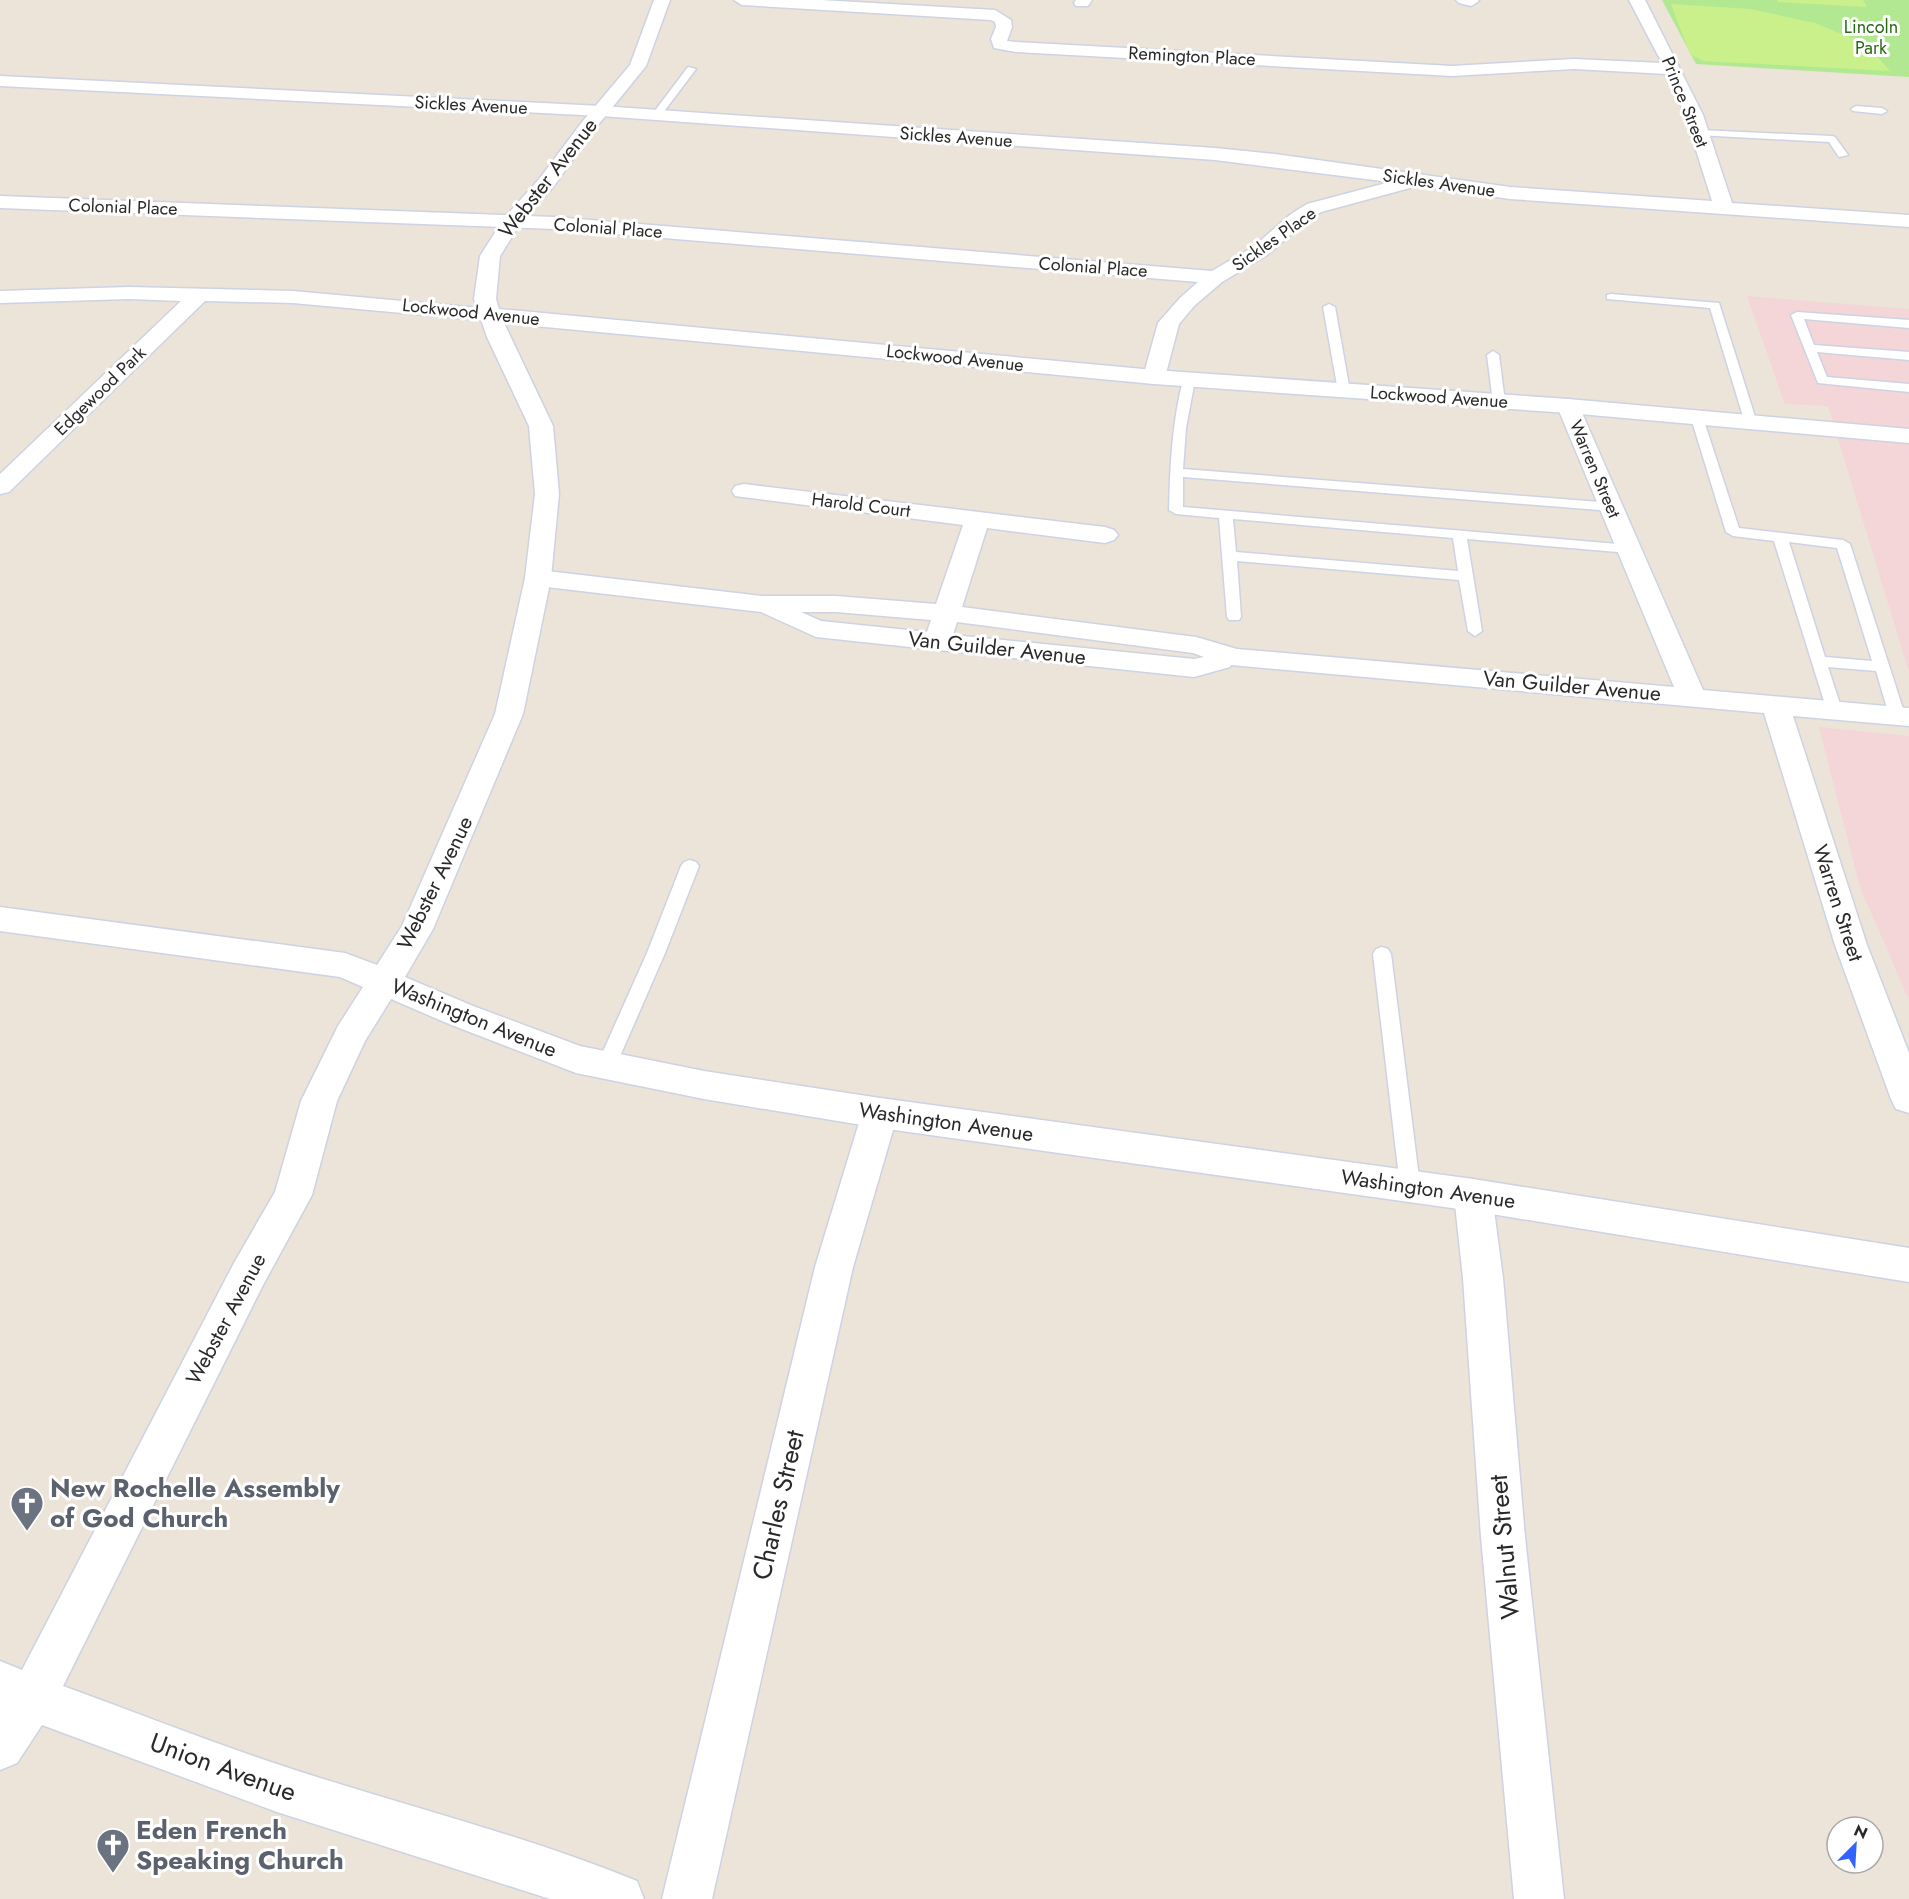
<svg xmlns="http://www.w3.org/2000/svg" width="1909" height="1899" font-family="Jost,sans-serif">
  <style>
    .medical { fill: #f4d5d8 }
    .green { fill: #b2e891 }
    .pitch { fill: #c9f08b }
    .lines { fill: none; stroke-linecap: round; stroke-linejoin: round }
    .lane-casing { stroke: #ced3e3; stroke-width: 3 }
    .street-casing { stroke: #ced3e3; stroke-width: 3 }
    .secondary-casing { stroke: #ced3e3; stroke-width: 3 }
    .lane { fill: #fff; fill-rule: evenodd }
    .street { fill: #fff; fill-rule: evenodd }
    .secondary { fill: #fff; fill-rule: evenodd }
    .labels { text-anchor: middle; stroke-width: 6; stroke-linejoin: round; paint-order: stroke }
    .far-park-label { font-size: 18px; fill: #2a6a14; stroke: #fff }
    .far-street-label { font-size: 18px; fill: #292929; stroke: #fff }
    .street-label { font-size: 21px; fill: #292929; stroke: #fff }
    .near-worship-label { font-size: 26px; font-weight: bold; fill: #5b616d; stroke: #fff; text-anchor: start }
    .near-street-label { font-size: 26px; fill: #292929; stroke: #fff }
  </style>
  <rect width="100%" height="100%" fill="#ece3d9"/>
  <g class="medical">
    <polygon points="1747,296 1909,309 1909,672 1828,406 1785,404"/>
    <polygon points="1819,727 1909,736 1909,1000 1860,887"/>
  </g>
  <polygon class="green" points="1662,0 1909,0 1909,77 1696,64"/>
  <g class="pitch">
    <polygon points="1777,0 1863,0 1867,7 1778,2"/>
    <polygon points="1671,4 1751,9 1815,23 1866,44 1890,71 1703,61 1690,54"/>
  </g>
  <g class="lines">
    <g class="lane-casing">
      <g id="lane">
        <polygon points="688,67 696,69 659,118 653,118 651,116"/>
        <polygon points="1856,106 1882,108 1887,111 1882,114 1853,111 1851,109"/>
        <polygon points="1700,130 1832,136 1835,137 1848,155 1839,157 1829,142 1697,135 1695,133"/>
        <polygon points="1611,294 1719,303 1757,423 1755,426 1747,426 1745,423 1710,308 1607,299 1607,295"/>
        <polygon points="1329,304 1335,307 1350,391 1344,395 1338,391 1323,307"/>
        <polygon points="1797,312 1909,320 1909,328 1804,319 1814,345 1909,352 1909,360 1817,352 1827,377 1909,384 1909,392 1818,383 1791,315"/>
        <polygon points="1493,351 1499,355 1505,402 1499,406 1493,402 1487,355"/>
        <path d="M 1189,376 L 1195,380 L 1186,428 L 1183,469 L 1612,503 L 1619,507 L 1612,511 L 1183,477 L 1183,507 L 1629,545 L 1636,549 L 1629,553 L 1467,539 L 1482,631 L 1475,636 L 1468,631 L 1459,580 L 1237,561 L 1241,617 L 1239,620 L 1229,620 L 1227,617 L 1219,518 L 1176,514 L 1169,510 C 1170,466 1172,423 1183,380 ZM 1233,519 L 1453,538 L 1458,571 L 1236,552 Z"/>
        <path d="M 1697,414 L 1703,418 L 1739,528 L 1843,540 L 1850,544 L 1905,715 L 1903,719 L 1897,720 L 1889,715 L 1876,671 L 1828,667 L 1842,710 L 1834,715 L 1828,714 L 1774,541 L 1733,536 L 1726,532 L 1691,418 ZM 1789,542 L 1837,548 L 1872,661 L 1825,657 Z"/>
        <polygon points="690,860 696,862 699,866 665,953 614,1070 607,1073 600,1070 597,1065 647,953 681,866 684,862"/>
        <polygon points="1382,947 1388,949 1391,954 1420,1186 1417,1192 1410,1195 1403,1192 1400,1186 1373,954 1376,949"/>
      </g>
    </g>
    <g class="street-casing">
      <g id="street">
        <polygon points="734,0 821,0 995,10 1011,20 1012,27 1007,41 1016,42 1452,66 1574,59 1662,63 1629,0 1645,0 1703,115 1732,203 1909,215 1909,227 1510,199 1412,185 1410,188 1321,212 1305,222 1267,255 1222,282 1194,306 1179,324 1165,377 1162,382 1154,384 1146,382 1143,377 1158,323 1180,298 1198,282 554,229 0,208 0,196 554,217 1212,271 1253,247 1291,214 1307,204 1390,182 1215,160 601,116 0,86 0,76 601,106 1215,148 1275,154 1510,187 1712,201 1685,115 1667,74 1574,69 1452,76 1016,52 994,48 991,39 996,27 995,22 991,20 742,5"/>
        <polygon points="1076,0 1092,0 1088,6 1076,6 1074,3"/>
        <polygon points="1456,0 1478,0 1479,1 1471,6 1459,3"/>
        <polygon points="129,287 293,291 490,309 498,310 501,315 498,320 490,321 293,303 205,301 9,492 0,494 0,474 181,301 129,299 0,303 0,291"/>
        <path d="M 1568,399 L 1576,401 L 1579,406 L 1703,690 L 1909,708 L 1909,726 L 1793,716 L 1867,945 L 1909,1053 L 1909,1113 L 1896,1109 L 1891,1099 L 1835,945 L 1764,713 L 1231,665 L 1230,667 L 1194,677 L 816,637 L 761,612 L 538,586 L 529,584 L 525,578 L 529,572 L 538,570 L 762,596 L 836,596 L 936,604 L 963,525 L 735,496 L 732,491 L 735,486 L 744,484 L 1105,527 L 1114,530 L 1118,535 L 1114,540 L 1105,543 L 987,528 L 962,607 L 1196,637 L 1237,649 L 1674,687 L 1557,406 L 1560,401 ZM 801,612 L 836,612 L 931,620 L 927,632 L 821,621 ZM 957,622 L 1193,653 L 1204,657 L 1194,659 L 953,635 Z"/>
        <polygon points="880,1098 893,1103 898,1113 853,1267 712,1899 662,1899 815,1267 862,1113 867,1103"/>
        <polygon points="1473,1179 1486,1184 1492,1195 1503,1278 1525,1537 1564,1899 1514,1899 1481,1537 1463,1278 1454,1195 1460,1184"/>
      </g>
    </g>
    <g class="secondary-casing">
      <path id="secondary" d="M 654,0 L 670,0 L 646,66 L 594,130 L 554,186 L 520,224 L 500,256 L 496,299 L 499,309 L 1154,370 L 1568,399 L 1909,429 L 1909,443 L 1568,413 L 1154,384 L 504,323 L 553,426 L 559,494 L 551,578 L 523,714 L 433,929 L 405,977 L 473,1006 L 580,1046 L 704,1071 L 880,1098 L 1473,1179 L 1909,1248 L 1909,1282 L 1473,1211 L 880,1128 L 704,1099 L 576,1073 L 449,1024 L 391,999 L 365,1041 L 337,1101 L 312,1195 L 262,1287 L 63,1686 C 134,1712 205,1740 277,1764 C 396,1804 520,1833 637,1881 L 644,1899 L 550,1899 L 277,1812 L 42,1725 L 17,1763 L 0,1770 L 0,1661 L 22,1670 L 234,1263 L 275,1192 L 301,1101 L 338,1026 L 363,987 L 340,977 L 0,931 L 0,907 L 345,953 L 377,965 L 402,926 L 495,714 L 525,578 L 535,494 L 529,426 L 487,337 L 474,299 L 480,256 L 505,217 L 540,178 L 582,122 L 630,65 Z"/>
    </g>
    <use href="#lane" class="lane"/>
    <use href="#street" class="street"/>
    <use href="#secondary" class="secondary"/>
  </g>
  <defs>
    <g id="church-pin" transform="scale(1.725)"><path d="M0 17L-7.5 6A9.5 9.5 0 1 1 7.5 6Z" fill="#6b7280" stroke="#fff"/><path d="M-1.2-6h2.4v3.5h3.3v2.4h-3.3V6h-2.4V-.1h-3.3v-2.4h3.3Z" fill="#fff"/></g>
  </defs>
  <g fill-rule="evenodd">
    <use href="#church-pin" x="27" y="1503"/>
    <use href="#church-pin" x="113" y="1845"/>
  </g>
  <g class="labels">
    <g class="far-park-label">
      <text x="1871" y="33">Lincoln<tspan x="1871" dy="21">Park</tspan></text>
    </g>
    <g class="far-street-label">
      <text transform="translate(1192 56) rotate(3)" y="6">Remington Place</text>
      <text transform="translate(1685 102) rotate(68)" y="6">Prince Street</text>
      <text transform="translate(471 105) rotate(3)" y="6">Sickles Avenue</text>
      <text transform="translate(956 137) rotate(4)" y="6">Sickles Avenue</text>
      <text transform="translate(1439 183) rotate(8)" y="6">Sickles Avenue</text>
      <text transform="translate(123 207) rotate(2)" y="6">Colonial Place</text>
      <text transform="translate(608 228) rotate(4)" y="6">Colonial Place</text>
      <text transform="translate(1274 239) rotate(-35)" y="6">Sickles Place</text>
      <text transform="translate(1093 267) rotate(4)" y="6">Colonial Place</text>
      <text transform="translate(471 312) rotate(6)" y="6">Lockwood Avenue</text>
      <text transform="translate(955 358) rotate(6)" y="6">Lockwood Avenue</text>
      <text transform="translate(100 391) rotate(-44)" y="6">Edgewood Park</text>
      <text transform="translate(1439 397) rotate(4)" y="6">Lockwood Avenue</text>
      <text transform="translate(1595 469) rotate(67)" y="6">Warren Street</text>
      <text transform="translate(861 505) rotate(7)" y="6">Harold Court</text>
    </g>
    <g class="street-label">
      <text transform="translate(548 178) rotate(-52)" y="7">Webster Avenue</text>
      <text transform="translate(997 648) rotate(6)" y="7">Van Guilder Avenue</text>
      <text transform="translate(1572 686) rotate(5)" y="7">Van Guilder Avenue</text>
      <text transform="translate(435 883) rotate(-64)" y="7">Webster Avenue</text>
      <text transform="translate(1838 903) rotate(72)" y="7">Warren Street</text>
      <text transform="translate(474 1018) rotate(22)" y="7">Washington Avenue</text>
      <text transform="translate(946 1122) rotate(8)" y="7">Washington Avenue</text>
      <text transform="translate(1428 1189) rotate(8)" y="7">Washington Avenue</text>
      <text transform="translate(226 1319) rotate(-62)" y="7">Webster Avenue</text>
    </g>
    <g class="near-worship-label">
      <text x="50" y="1497">New Rochelle Assembly<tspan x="50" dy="30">of God Church</tspan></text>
      <text x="136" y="1839">Eden French<tspan x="136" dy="30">Speaking Church</tspan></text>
    </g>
    <g class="near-street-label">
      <text transform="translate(778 1505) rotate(-77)" y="9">Charles Street</text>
      <text transform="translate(1504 1547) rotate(-95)" y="9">Walnut Street</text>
      <text transform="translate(223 1767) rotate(20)" y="9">Union Avenue</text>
    </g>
  </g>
  <g transform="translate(1855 1845) rotate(24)"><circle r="28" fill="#ffffff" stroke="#a9a9a9" stroke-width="1.5"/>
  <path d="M0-4.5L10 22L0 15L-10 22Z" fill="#3362ff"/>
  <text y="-9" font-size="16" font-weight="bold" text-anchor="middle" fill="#292929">N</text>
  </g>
</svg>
